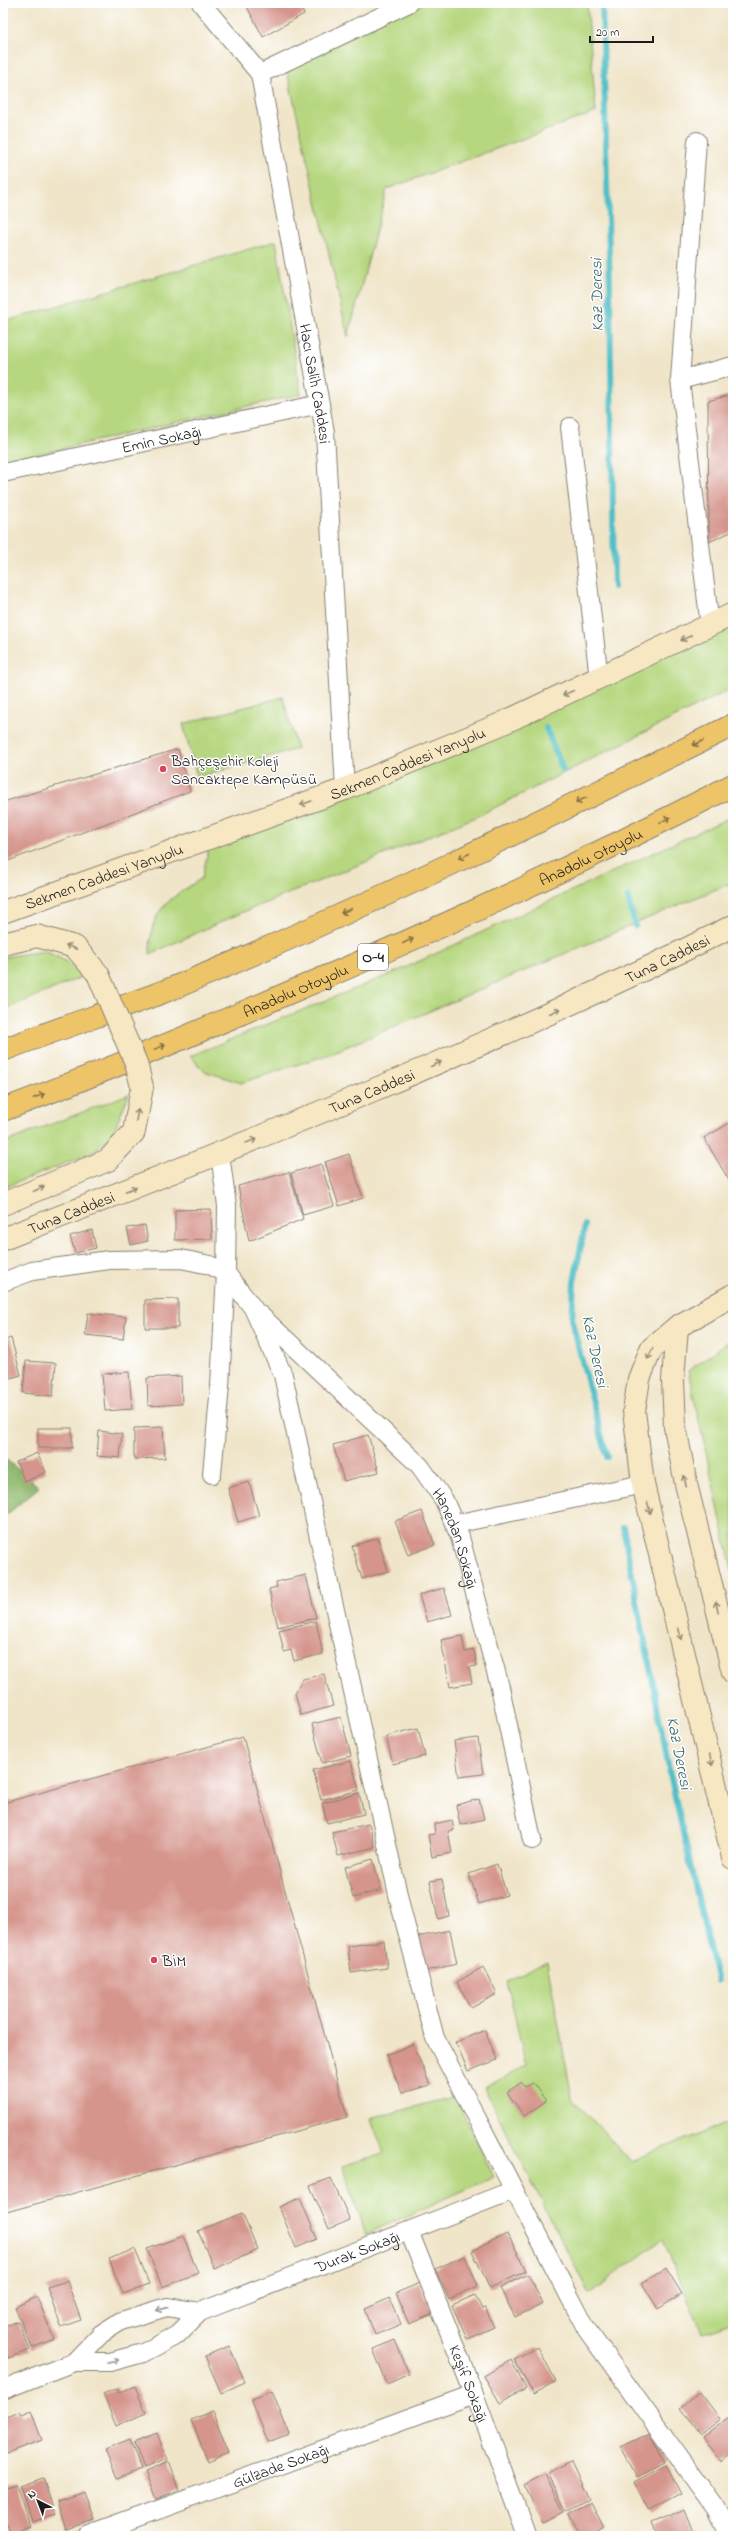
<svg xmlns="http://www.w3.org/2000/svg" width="736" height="2539" font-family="'Indie Flower',sans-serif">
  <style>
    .green { fill: #b6d77f; stroke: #697a4e }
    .forest { fill: #90b86e; stroke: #566a45 }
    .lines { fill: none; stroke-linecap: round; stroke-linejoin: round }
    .stream { stroke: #51bfc8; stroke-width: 6 }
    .building { fill: #d5958c }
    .street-casing { stroke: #868072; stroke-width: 20 }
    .secondary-casing { stroke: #868072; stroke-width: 24 }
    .highway-casing { stroke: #868072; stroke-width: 24 }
    .street { stroke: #fff; stroke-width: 18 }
    .secondary { stroke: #f8e7c3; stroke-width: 22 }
    .highway { stroke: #eec469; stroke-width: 22 }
    .secondary-bridge-casing { stroke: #868072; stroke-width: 24; stroke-linecap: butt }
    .secondary-bridge { stroke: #f8e7c3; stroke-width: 22 }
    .oneway { stroke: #958c78 }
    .oneway2 { stroke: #857042 }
    .oneway3 { stroke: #999 }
    .poi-dot { fill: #d1495b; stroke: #fff; stroke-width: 1.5 }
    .labels { text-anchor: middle; stroke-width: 3; stroke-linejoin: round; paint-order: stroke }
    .shield { fill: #fff; stroke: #606060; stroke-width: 1 }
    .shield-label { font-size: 15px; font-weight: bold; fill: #1c1c1c }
    .street-label { font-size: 16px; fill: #1c1c1c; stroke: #fff }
    .poi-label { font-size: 16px; fill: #1c1c1c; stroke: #fff; text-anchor: start }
    .water-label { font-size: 17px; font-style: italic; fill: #346569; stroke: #fff }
  </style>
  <rect width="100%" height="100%" fill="#fff"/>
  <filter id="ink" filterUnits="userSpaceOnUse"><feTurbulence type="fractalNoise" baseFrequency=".025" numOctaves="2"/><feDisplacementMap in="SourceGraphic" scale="8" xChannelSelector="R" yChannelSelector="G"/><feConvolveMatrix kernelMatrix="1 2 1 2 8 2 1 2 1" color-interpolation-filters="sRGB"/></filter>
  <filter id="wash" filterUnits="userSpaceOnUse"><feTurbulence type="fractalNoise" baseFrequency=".012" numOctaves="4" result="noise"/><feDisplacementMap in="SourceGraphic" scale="16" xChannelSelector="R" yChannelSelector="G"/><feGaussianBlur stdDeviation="0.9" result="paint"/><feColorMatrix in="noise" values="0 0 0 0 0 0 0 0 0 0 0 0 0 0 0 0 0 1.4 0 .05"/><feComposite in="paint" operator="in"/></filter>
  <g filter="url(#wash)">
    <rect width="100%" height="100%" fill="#f0e5c9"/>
    <g class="green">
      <polygon points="417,3 587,3 596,112 387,189 348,337 285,63"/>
      <polygon points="276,241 301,394 3,462 3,322"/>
      <path d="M 733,611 L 733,688 L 476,817 L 241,913 L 150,954 C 150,908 166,902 202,878 L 209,846 Z"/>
      <polygon points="283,697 297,749 197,777 183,724"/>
      <polygon points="733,816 733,882 327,1055 241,1083 204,1071 190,1056 398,971"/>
      <polygon points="46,951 70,964 82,977 3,1010 3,957"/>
      <polygon points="129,1094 114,1131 94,1152 3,1188 3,1143"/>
      <polygon points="733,1338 733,1575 688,1371"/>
      <polygon points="547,1961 572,2098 631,2161 733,2120 733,2322 702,2333 663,2239 589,2294 484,2088 526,2066 507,1982"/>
      <polygon points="455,2096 494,2177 366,2234 342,2166 384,2153 371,2119"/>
    </g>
    <polygon class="forest" points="3,1457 39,1487 3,1518"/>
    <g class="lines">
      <g class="stream">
        <polyline points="602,3 610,286 614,587"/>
        <polyline points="546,728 563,770"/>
        <polyline points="628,897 635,926"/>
        <polyline points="585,1225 574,1282 572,1322 607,1457"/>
        <polyline points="623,1527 671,1779 717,1982"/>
      </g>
    </g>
    <g id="blocks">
      <g class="building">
        <polygon points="245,3 298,3 304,14 263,37"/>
        <polygon points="733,394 733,531 709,542 708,401"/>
        <polygon points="178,749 190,791 3,863 3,802"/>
        <polygon points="733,1121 733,1187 704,1138"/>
        <polygon points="349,1154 363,1198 339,1206 325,1162"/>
        <polygon points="321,1164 334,1206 303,1215 291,1173"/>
        <polygon points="289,1172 303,1219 249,1241 238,1186"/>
        <polygon points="211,1209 212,1239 175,1240 175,1210"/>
        <polygon points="145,1225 148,1241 131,1245 127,1228"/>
        <polygon points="92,1230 96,1248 75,1253 70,1236"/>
        <polygon points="178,1299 178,1328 145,1328 145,1300"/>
        <polygon points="88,1313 126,1317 123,1339 85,1335"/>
        <polygon points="11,1338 21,1375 3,1380 3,1341"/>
        <polygon points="26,1361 56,1363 53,1396 23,1393"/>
        <polygon points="129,1372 132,1409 105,1411 102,1374"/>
        <polygon points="181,1376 182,1404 148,1406 147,1378"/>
        <polygon points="163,1427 165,1458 134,1459 134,1428"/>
        <rect x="38" y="1428" width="34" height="20"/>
        <polygon points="99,1431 122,1434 120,1458 97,1456"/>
        <polygon points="368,1435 379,1472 344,1481 333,1445"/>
        <polygon points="37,1453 46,1472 25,1482 16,1462"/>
        <polygon points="249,1482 259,1516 238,1522 228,1488"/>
        <polygon points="422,1511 435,1545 408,1555 395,1521"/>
        <polygon points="378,1538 388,1571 362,1579 352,1546"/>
        <polygon points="306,1575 316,1618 278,1627 269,1589 277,1587 276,1582"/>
        <polygon points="444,1588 452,1615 427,1622 419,1595"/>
        <polygon points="316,1621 323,1654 294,1661 291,1650 284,1652 279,1630"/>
        <polygon points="462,1636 465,1652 474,1650 477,1666 469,1667 472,1683 450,1687 441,1640"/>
        <polygon points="324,1674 333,1706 301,1715 295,1693 303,1679"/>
        <polygon points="341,1717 351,1756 322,1763 312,1724"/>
        <polygon points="418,1728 425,1756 393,1764 386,1736"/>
        <polygon points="243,1737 347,2117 3,2213 3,1803"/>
        <polygon points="478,1738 483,1774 459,1777 454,1741"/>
        <polygon points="351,1761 359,1790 321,1800 313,1770"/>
        <polygon points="359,1793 364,1814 327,1823 322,1803"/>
        <polygon points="479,1799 484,1819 460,1825 456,1805"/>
        <polygon points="452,1820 454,1830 448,1831 452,1853 432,1857 428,1835 435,1834 434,1824"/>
        <polygon points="369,1824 375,1847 338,1856 332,1832"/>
        <polygon points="373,1859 381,1890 353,1898 345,1867"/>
        <polygon points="497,1864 507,1895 479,1904 469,1874"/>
        <polygon points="442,1879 449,1916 438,1919 430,1881"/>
        <polygon points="450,1930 457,1964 425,1971 417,1937"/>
        <polygon points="384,1941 387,1968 351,1973 348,1946"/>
        <polygon points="483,1967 497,1994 471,2008 457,1982"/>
        <polygon points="485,2030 497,2060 468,2071 456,2042"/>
        <polygon points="413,2044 430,2085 402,2093 386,2055"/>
        <polygon points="522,2082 525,2087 533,2083 546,2101 524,2116 507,2092"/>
        <polygon points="331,2178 350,2220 329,2229 310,2186"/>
        <polygon points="300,2198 317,2239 296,2248 279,2207"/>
        <polygon points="242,2213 258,2250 214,2269 198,2231"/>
        <polygon points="508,2233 526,2271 490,2288 472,2251"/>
        <polygon points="183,2236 198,2273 162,2287 147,2249"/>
        <polygon points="135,2249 149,2284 123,2294 109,2259"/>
        <polygon points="465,2256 478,2286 449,2299 435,2269"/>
        <polygon points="666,2268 682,2294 658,2309 642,2283"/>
        <polygon points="528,2274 543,2304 515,2317 500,2288"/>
        <polygon points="67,2281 81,2320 61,2327 47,2287"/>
        <polygon points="420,2283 433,2314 409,2324 396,2293"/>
        <polygon points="475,2295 482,2309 485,2308 494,2327 467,2339 452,2305"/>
        <polygon points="37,2297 54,2339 32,2348 15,2307"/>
        <polygon points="390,2298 401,2324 375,2335 365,2309"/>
        <polygon points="18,2321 30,2350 8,2358 3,2346 3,2327"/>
        <polygon points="395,2340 409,2374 387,2384 373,2349"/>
        <polygon points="229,2346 245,2382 221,2393 205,2356"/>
        <polygon points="538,2347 556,2381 533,2394 514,2359"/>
        <polygon points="511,2360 526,2389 500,2403 484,2376"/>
        <polygon points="135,2386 146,2413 116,2426 103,2394 117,2388 119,2392"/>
        <polygon points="272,2391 289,2434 268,2442 251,2399"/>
        <polygon points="700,2392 720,2419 700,2434 681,2407"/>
        <polygon points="31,2411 42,2440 4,2454 3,2418 19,2412 21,2415"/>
        <polygon points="212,2411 229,2452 208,2461 191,2420"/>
        <polygon points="729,2417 733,2423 733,2453 721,2462 703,2436"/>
        <polygon points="157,2433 167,2459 144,2468 134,2442"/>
        <polygon points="650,2433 665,2462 637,2477 621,2447"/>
        <polygon points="130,2439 141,2469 117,2479 105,2449"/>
        <polygon points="571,2461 589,2499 566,2511 548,2473"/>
        <polygon points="168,2462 179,2490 156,2499 145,2472"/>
        <polygon points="666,2465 681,2494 649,2511 634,2482"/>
        <polygon points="545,2474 564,2512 543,2522 524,2485"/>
        <polygon points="43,2478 55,2514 32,2522 20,2486"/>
        <polygon points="16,2484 30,2527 10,2533 3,2512 3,2488"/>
        <polygon points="84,2491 94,2520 66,2529 57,2500"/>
        <polygon points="591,2502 604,2528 588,2536 579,2536 568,2514"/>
        <polygon points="685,2509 695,2536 656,2536 651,2523"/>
      </g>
    </g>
  </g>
  <g filter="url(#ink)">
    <use href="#blocks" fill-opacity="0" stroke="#868072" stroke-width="1"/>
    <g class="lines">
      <g class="street-casing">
        <g id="street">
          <path id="s1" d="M 201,3 L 260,74 L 325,432 L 345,789"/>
          <polyline points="260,74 409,3"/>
          <polyline points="697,141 680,380 710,626"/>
          <polyline points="680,380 733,366"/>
          <polyline points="570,427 599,679"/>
          <path id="s2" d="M 3,473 L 320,404"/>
          <polyline points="3,1282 32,1271 109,1260 181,1259 210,1265 226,1273 253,1308 283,1375 401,1908 435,2038 587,2330 716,2508 730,2536"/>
          <path id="s3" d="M 259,1314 L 420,1466 L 444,1500 L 460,1537 L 500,1687 L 532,1840"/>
          <polyline points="212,1474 220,1386 226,1273 227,1206 220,1154"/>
          <polyline points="455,1524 643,1484"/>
          <path id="s4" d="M 409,2231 L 474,2394 L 527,2536"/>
          <polyline points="74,2362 101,2334 121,2321 167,2307 200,2312"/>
          <path id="s5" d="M 3,2390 L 74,2362 L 110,2362 L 143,2353 L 177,2335 L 200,2312 L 514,2190"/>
          <path id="s6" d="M 87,2536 L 474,2394"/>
        </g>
      </g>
      <g class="secondary-casing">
        <g id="secondary">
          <path id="s7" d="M 3,912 L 345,789 L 501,724 L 733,614"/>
          <polyline points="3,944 37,936 75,947 98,974"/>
          <polyline points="3,1204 108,1160 134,1132 142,1087"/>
          <path id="s8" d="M 3,1239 C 250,1142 496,1045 733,926"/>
          <polyline points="733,1295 677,1327 651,1349 639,1379 634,1411 643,1484 733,1858"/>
          <polyline points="677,1327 673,1380 675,1427 686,1484 733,1672"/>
        </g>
      </g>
      <g class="highway-casing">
        <g id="highway">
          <path d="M 3,1050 C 59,1028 117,1010 173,988 C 363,910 549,817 733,725"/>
          <path id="s9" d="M 3,1110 C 98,1074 192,1035 286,994 C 437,930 587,861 733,785"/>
        </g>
      </g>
      <use href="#street" class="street"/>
      <use href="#secondary" class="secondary"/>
      <use href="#highway" class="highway"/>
      <g class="secondary-bridge-casing">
        <polyline id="secondary-bridge" points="98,974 136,1063 142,1087"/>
      </g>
      <use href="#secondary-bridge" class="secondary-bridge"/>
    </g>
    <defs><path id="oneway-shaft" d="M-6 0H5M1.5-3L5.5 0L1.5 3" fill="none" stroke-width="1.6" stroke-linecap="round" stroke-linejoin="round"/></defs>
    <g class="oneway">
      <use href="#oneway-shaft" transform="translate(686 638) rotate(154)"/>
      <use href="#oneway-shaft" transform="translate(568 693) rotate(155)"/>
      <use href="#oneway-shaft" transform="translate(306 803) rotate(160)"/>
      <use href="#oneway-shaft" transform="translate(71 947) rotate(-157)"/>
      <use href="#oneway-shaft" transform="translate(555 1011) rotate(-24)"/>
      <use href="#oneway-shaft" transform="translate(436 1064) rotate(-24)"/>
      <use href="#oneway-shaft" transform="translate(137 1115) rotate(-81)"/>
      <use href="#oneway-shaft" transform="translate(251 1141) rotate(-22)"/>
      <use href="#oneway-shaft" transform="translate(39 1189) rotate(-23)"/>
      <use href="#oneway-shaft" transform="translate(131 1189) rotate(-21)"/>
      <use href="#oneway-shaft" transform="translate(650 1354) rotate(117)"/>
      <use href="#oneway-shaft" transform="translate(685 1481) rotate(-102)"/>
      <use href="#oneway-shaft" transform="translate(649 1508) rotate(76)"/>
      <use href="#oneway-shaft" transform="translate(717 1607) rotate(-104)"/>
      <use href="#oneway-shaft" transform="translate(680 1634) rotate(76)"/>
      <use href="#oneway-shaft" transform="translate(711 1760) rotate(76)"/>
    </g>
    <g class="oneway2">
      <use href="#oneway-shaft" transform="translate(698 743) rotate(154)"/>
      <use href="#oneway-shaft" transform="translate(581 800) rotate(155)"/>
      <use href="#oneway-shaft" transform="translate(665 820) rotate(-28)"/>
      <use href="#oneway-shaft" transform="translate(464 856) rotate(155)"/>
      <use href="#oneway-shaft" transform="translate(346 911) rotate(155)"/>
      <use href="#oneway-shaft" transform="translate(408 941) rotate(-25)"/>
      <use href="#oneway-shaft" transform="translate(160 1047) rotate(-22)"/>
      <use href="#oneway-shaft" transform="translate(39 1096) rotate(-22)"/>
    </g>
    <g class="oneway3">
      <use href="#oneway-shaft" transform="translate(162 2309) rotate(165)"/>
      <use href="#oneway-shaft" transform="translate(113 2361) rotate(-11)"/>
    </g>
  </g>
  <g class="poi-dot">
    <circle cx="163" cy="769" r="4"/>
    <circle cx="154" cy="1960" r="4"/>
  </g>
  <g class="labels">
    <rect class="shield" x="358" y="944" width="30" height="26" rx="3"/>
    <g class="shield-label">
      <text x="373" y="962">O-4</text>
    </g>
    <g class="street-label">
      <text dy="6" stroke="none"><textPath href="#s1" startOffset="407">Hacı Salih Caddesi</textPath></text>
      <text dy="6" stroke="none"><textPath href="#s2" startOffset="162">Emin Sokağı</textPath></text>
      <text dy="6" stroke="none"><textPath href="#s7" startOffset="431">Sekmen Caddesi Yanyolu</textPath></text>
      <text dy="6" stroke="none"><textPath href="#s9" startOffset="640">Anadolu Otoyolu</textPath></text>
      <text dy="6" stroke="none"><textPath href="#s7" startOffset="107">Sekmen Caddesi Yanyolu</textPath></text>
      <text dy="6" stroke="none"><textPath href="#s8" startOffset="721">Tuna Caddesi</textPath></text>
      <text dy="6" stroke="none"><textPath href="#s9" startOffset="316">Anadolu Otoyolu</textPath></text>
      <text dy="6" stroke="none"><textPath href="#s8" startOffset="397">Tuna Caddesi</textPath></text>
      <text dy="6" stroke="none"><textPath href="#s8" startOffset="73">Tuna Caddesi</textPath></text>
      <text dy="6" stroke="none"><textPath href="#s3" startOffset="303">Hanedan Sokağı</textPath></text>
      <text dy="6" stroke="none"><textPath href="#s5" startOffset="386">Durak Sokağı</textPath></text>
      <text dy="6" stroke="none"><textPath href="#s4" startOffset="164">Keşif Sokağı</textPath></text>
      <text dy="6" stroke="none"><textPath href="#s6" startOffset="206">Gülzade Sokağı</textPath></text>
    </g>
    <g class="poi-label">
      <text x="171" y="766">Bahçeşehir Koleji<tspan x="171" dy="18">Sancaktepe Kampüsü</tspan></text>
      <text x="162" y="1966">BİM</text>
    </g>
    <g class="water-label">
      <text transform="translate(596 295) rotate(-91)" y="6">Kaz Deresi</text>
      <text transform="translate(596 1351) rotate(78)" y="6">Kaz Deresi</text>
      <text transform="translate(680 1753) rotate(79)" y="6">Kaz Deresi</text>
    </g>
  </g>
  <rect width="736" height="2539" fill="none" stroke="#fff" stroke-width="16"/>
  <g transform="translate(38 2501) rotate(318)" stroke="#ffffff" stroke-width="3" paint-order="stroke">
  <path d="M0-3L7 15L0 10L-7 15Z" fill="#1c1c1c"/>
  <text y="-6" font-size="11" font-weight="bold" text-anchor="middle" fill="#1c1c1c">N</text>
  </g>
  <path d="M590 36v6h63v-6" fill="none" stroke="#1c1c1c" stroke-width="2"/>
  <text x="596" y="36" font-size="12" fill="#1c1c1c" stroke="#ffffff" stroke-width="3" paint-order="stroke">20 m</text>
</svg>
